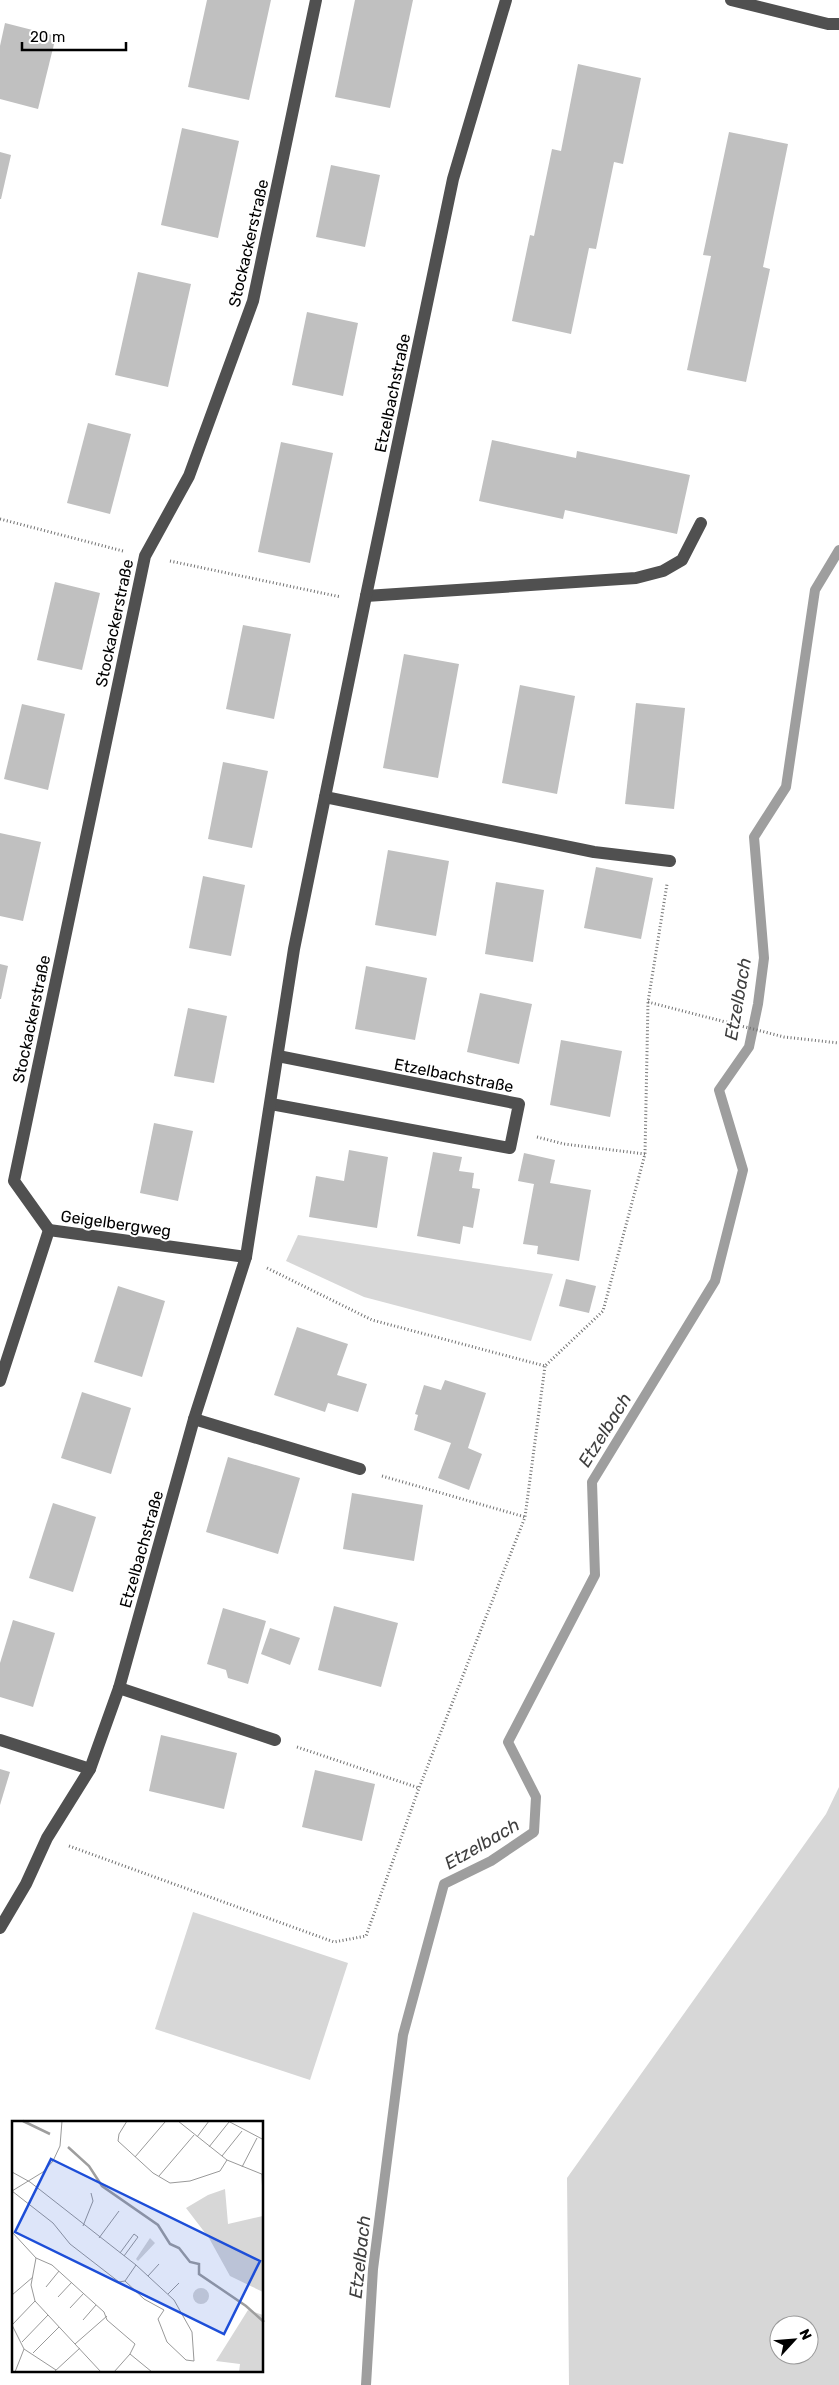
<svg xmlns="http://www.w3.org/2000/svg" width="839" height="2385" font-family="Rubik,sans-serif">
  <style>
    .green { fill: #d7d7d7; fill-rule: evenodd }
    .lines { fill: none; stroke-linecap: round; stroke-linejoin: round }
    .stream { stroke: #9e9e9e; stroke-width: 10 }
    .building { fill: #c0c0c0 }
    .path { stroke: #727272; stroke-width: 3; stroke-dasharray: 1 2.5; stroke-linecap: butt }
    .minor { stroke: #505050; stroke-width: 12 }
    .labels { text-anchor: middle; stroke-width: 4; stroke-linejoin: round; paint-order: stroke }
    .street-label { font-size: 16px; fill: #000; stroke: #fff }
    .water-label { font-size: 18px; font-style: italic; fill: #3f3f3f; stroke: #fff }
    .inset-river { fill: none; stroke: #9e9e9e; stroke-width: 2.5 }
    .inset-road { fill: none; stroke: #999; stroke-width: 1 }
    .view { fill: #1d4ed8; fill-opacity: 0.15; stroke: #1d4ed8; stroke-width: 2.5 }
    .inset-edge { fill: none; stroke: #000; stroke-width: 2.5 }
  </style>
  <rect width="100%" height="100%" fill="#fff"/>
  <g class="green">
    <polygon points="298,1235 553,1274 531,1341 364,1297 286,1261"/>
    <path d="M 839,1787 L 839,2385 L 569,2385 L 567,2178 L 826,1814 ZM 779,2325 L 809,2325 L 809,2355 L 779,2355 Z"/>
    <polygon points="193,1912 348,1963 310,2080 155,2029"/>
  </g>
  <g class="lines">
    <polyline class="stream" points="366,2385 373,2269 403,2035 444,1884 491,1861 534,1832 536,1797 508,1742 595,1575 592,1482 715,1281 743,1170 719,1090 749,1047 758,1004 764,958 754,837 786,787 815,590 839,550"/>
  </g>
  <g class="building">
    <polygon points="207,0 271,0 249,100 188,87"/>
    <polygon points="355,0 413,0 390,108 335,97"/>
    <polygon points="5,23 56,36 38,109 0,99 0,46"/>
    <polygon points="578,64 641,78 623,164 614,162 596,249 589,248 571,334 512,321 530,235 534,236 552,149 561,151"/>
    <polygon points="182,128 239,141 218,238 161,225"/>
    <polygon points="729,132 788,144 763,267 770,269 746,382 687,370 711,256 703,255"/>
    <polygon points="0,152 11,155 1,199 0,199"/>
    <polygon points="331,165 380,175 365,247 316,237"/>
    <polygon points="138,272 191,284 168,387 115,375"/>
    <polygon points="307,312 358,323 343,396 292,385"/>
    <polygon points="88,423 131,434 110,514 67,503"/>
    <polygon points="492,440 576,458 577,451 690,475 677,534 565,510 563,519 479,501"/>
    <polygon points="281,442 333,453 310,563 258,552"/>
    <polygon points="55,582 100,593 82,670 37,660"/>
    <polygon points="243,625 291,634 274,719 226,709"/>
    <polygon points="404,654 459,664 438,778 383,768"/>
    <polygon points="520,685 575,696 557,794 502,783"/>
    <polygon points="636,703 685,708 674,809 625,804"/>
    <polygon points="22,704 65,714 48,790 4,779"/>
    <polygon points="223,762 268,771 252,848 208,839"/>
    <polygon points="0,833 41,842 23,921 0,916"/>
    <polygon points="388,850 449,861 436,936 375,925"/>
    <polygon points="596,867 653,878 641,939 584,928"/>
    <polygon points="203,876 245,885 231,956 189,948"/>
    <polygon points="496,882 544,890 533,962 485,954"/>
    <polygon points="0,964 8,966 1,999 0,999"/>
    <polygon points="366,966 427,978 415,1040 355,1029"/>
    <polygon points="480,993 532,1004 519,1064 467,1052"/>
    <polygon points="188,1008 227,1016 214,1083 174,1076"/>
    <polygon points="561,1040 622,1051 610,1117 550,1105"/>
    <polygon points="154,1123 193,1131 178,1201 140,1193"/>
    <polygon points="349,1150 388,1157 377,1228 309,1217 316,1176 344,1181"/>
    <polygon points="433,1152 462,1157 459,1171 474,1173 472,1188 480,1189 473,1228 463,1226 460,1244 417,1236"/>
    <polygon points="524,1153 555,1160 550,1183 591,1190 579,1261 537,1254 538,1246 523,1244 534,1184 518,1181"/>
    <polygon points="566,1279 596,1286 589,1313 559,1306"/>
    <polygon points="118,1286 165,1301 142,1377 94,1362"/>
    <polygon points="297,1327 348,1344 337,1375 367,1384 358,1412 328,1403 325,1412 274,1395"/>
    <polygon points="445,1380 486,1393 468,1448 482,1454 469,1490 438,1478 451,1443 414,1430 418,1415 415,1414 424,1385 441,1390"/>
    <polygon points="82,1392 131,1408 111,1474 61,1458"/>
    <polygon points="228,1457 300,1478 278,1554 206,1532"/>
    <polygon points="352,1493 423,1505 414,1561 343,1549"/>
    <polygon points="53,1503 96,1517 73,1592 29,1578"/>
    <polygon points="334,1606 398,1623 381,1687 318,1670"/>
    <polygon points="223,1608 266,1621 248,1684 228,1678 226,1670 207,1664"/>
    <polygon points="13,1620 55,1633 33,1707 0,1697 0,1663"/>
    <polygon points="270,1628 300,1638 290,1665 261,1654"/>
    <polygon points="161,1735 237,1753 224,1809 149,1791"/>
    <polygon points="0,1769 10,1772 0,1805"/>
    <polygon points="315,1770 375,1784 362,1841 302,1827"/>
  </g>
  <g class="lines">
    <g class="path">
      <polyline points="0,519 123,551"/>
      <polyline points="170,561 341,597"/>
      <polyline points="648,1002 784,1037 839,1043"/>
      <polyline points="537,1137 564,1144 645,1154"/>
      <polyline points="267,1268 372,1320 545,1366 603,1311 645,1154 648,1002 667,884"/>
      <polyline points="382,1476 525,1517"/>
      <polyline points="297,1747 419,1788"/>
      <polyline points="69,1846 334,1942 366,1936 419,1788 525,1517 545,1366"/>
    </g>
    <g class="minor">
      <polyline points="731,0 828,24 839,24"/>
      <polyline points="366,596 636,578 663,571 682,560 701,523"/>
      <polyline points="325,797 594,852 670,861"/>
      <polyline points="271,1104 510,1148 519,1104 278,1056"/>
      <polyline points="49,1230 14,1181 145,556 189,476 253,301 316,0"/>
      <polyline points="0,1381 49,1230 246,1257"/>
      <polyline points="194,1419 360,1469"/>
      <polyline points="119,1688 275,1740"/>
      <polyline points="0,1740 90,1769"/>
      <polyline points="0,1928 26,1884 47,1838 90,1769 119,1688 194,1419 246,1257 294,949 366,596 453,179 506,0"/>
    </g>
  </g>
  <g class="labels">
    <g class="street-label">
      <text transform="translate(248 243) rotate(-77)" y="6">Stockackerstraße</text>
      <text transform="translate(392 393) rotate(-78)" y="6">Etzelbachstraße</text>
      <text transform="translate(114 623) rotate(-78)" y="6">Stockackerstraße</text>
      <text transform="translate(31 1019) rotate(-78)" y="6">Stockackerstraße</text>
      <text transform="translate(454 1075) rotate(11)" y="6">Etzelbachstraße</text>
      <text transform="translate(116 1223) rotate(8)" y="6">Geigelbergweg</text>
      <text transform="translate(141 1549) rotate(-74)" y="6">Etzelbachstraße</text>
    </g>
    <g class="water-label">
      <text transform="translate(738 999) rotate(-80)" y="6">Etzelbach</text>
      <text transform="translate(605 1430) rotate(-58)" y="6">Etzelbach</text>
      <text transform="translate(482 1844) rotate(-30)" y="6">Etzelbach</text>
      <text transform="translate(360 2257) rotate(-84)" y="6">Etzelbach</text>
    </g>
  </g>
  <g transform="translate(12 2121)">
    <rect width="251" height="251" fill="#fff"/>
    <path d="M 213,68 L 216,103 L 251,95 L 251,171 L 218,155 L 197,117 L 174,87 L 196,74 ZM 138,117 L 143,122 L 126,140 L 124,138 ZM181 175a8 8 0 1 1 16 0a8 8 0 1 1-16 0ZM 236,189 L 251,194 L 251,251 L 227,251 L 228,243 L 204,240 Z" fill="#d7d7d7"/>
    <path class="inset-river" d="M 11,0 L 38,13M 56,26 L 77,45 L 90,65 L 146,104 L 158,123 L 167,127 L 178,141 L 187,143 L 187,153 L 234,185 L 252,201"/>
    <path class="inset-road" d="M 50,0 L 48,25 L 41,40 L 31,51 L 0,70 L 41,102 L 58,123 L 107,161 L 113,160M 115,0 L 107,13 L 106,20 L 141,52 L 158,62 L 178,60 L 208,50 L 215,39M 166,0 L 215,39 L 252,54M 216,0 L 252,19M 185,16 L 197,0M 197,26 L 217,1M 210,35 L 230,10M 123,36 L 153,1M 230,46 L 245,17M 0,51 L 18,61 L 124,144 L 162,179 L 180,211 L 182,240 L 174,239 L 155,221 L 146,198 L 152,189 L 132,178 L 113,160 L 124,144M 250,53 L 251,76M 147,55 L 182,14M 71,105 L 81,80 L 79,72M 0,111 L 24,137 L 40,144 L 92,191 L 95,199 L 123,223 L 118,233 L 140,251M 87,117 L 107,90M 108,132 L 122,113 L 126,116 L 112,135M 24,137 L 19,164 L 23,180 L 89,251M 136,155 L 147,143M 34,166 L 47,150M 156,173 L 167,162M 0,174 L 21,156M 46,176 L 60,161M 58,187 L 72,172M 71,199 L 84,184M 0,204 L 12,228 L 3,251M 0,204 L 23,180M 10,221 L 36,194M 63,223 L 95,195M 12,228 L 44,249M 21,232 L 47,206M 42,251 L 68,227M 102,251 L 118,233"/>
    <path class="view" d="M 39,38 L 248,140 L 212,213 L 3,111 Z"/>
    <rect width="251" height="251" class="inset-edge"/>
  </g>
  <g transform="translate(794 2340) rotate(64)"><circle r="24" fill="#ffffff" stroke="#999999"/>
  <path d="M0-4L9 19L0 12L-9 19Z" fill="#000000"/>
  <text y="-8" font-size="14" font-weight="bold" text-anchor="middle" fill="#000000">N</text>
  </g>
  <path d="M22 42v8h104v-8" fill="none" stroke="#000000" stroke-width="2.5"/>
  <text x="30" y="42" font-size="15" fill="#000000" stroke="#ffffff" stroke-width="4" paint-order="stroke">20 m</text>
</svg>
